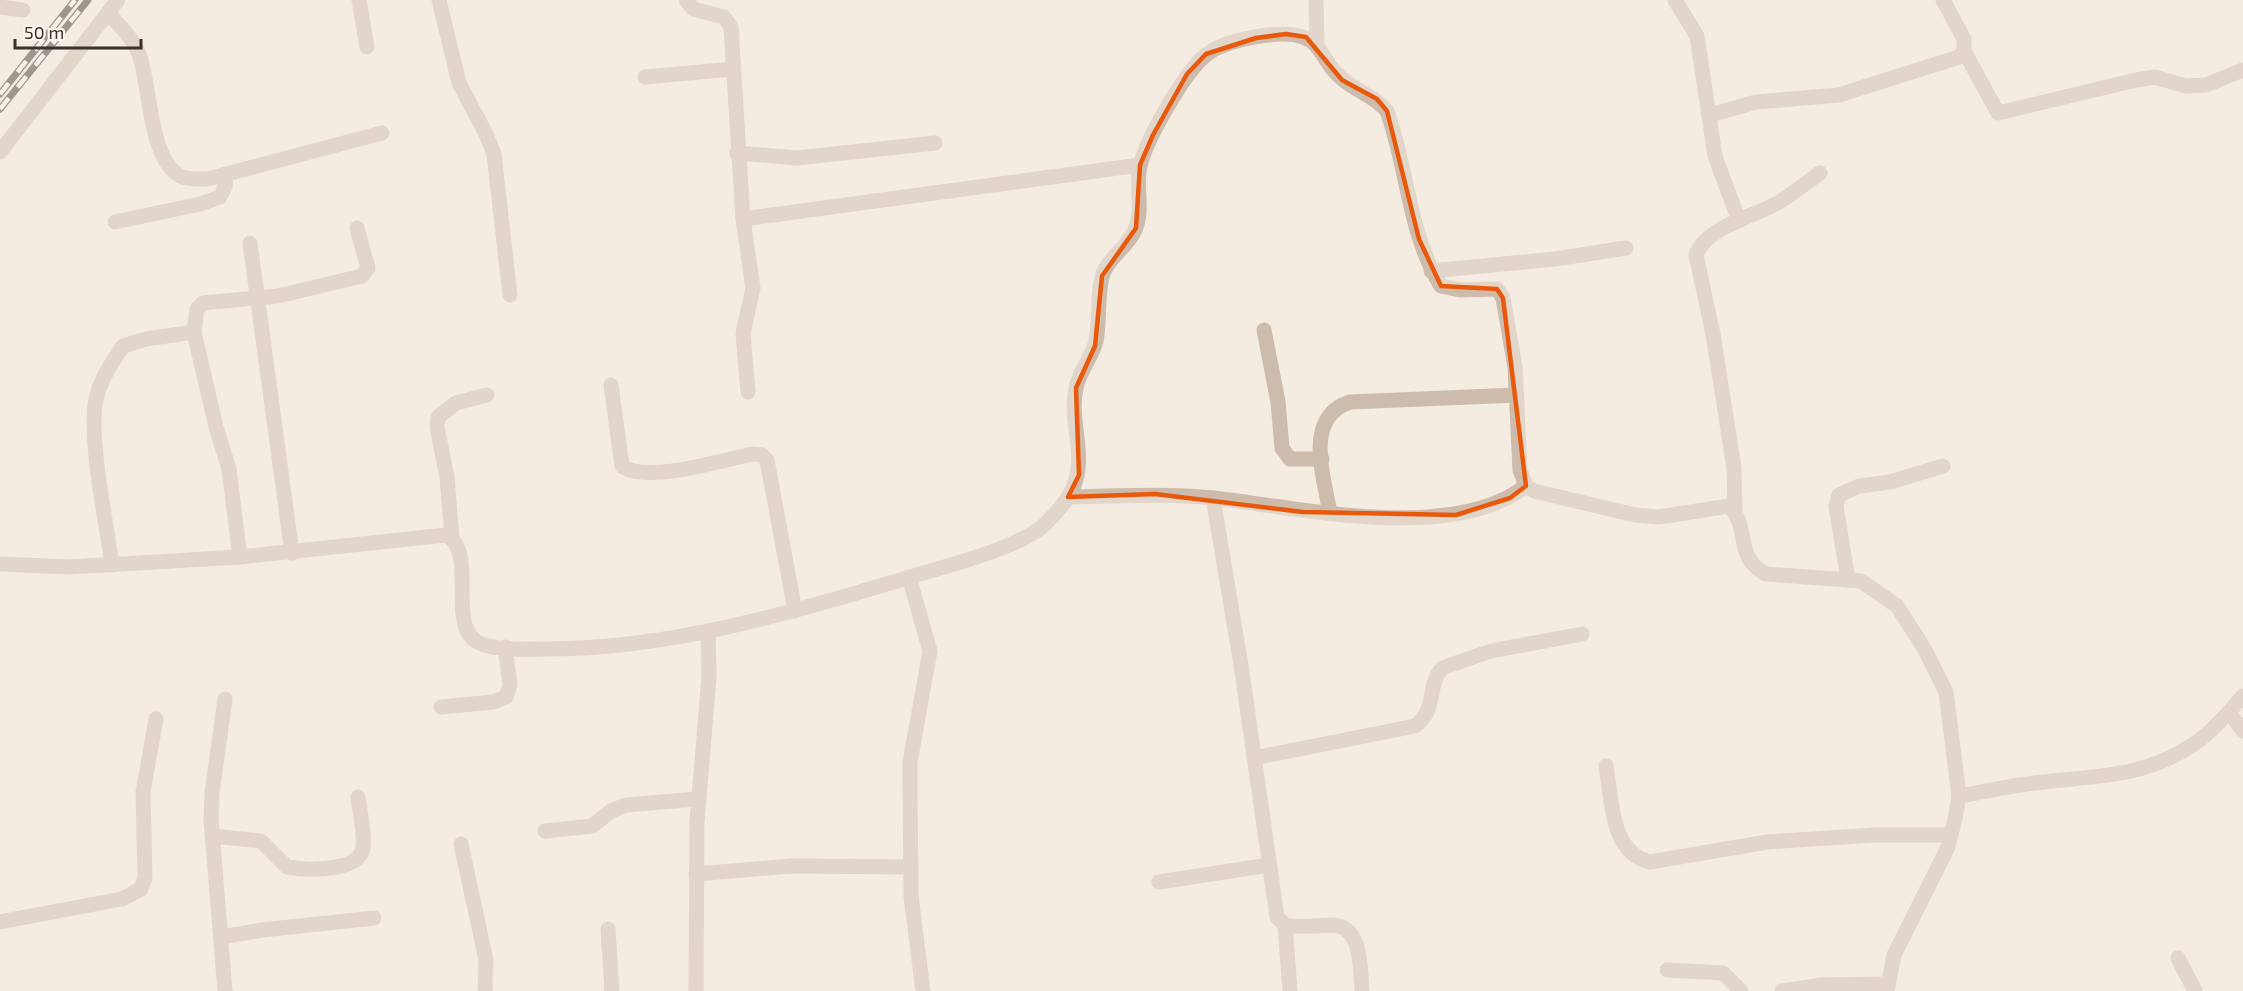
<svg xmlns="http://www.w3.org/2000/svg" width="2243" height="991" font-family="'Exo 2',sans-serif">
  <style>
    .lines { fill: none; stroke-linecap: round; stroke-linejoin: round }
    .minor { stroke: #cdbbac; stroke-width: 15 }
    .rail-casing { stroke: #3b302b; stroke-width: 7 }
    .rail { stroke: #fbf5ee; stroke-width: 4.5; stroke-dasharray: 14; stroke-linecap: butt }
    .marked { fill: none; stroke: #e8590c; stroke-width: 4.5; stroke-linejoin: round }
  </style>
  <rect width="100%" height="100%" fill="#f4ebe1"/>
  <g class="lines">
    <g class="minor">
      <polyline points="359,0 367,47"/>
      <polyline points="439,0 459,83 486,134 494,154 510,295"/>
      <polyline points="686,0 693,9 724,17 731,27 743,219 1140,165"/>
      <polyline points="1316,0 1317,46"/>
      <polyline points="1675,0 1697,36 1715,156 1739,221"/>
      <polyline points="0,7 23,10"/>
      <path d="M 108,13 C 119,25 133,38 139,54 C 151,86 148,157 180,176 C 189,180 199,179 208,179 L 382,133"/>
      <polyline points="1964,51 1998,113 2136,80 2155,77 2186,86 2206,85 2243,70"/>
      <polyline points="645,77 733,69"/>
      <polyline points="1710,115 1756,102 1839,95 1959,57 1964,51 1964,39 1943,0"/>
      <polyline points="0,152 118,0"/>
      <polyline points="737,153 797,158 935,143"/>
      <polyline points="743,219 753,288 743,333 748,392"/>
      <polyline points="115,222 200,204 220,197 225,187 226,175"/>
      <polyline points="250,243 292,553"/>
      <polyline points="1431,271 1555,259 1626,248"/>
      <polyline points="1264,330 1278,402 1282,448 1290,459 1322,459"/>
      <polyline points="194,332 216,427 229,469 240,557"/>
      <path d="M 611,385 L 622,466 C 646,484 723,460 752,454 L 762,455 L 767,460 L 795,611"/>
      <path d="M 1068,497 C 1117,496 1166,493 1214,498 C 1300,508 1454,543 1526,486"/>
      <path d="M 1213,498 L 1241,665 L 1277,917 L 1285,925 C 1301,928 1316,925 1332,925 C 1363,926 1360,969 1362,991"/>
      <path d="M 1735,512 L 1734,468 L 1713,334 L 1696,255 C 1706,226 1757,216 1781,201 C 1795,192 1807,182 1820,173"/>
      <path d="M 1330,513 C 1324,477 1303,417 1350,402 L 1517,395"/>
      <polyline points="452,539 447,477 437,427 438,417 456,403 487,395"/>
      <path d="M 0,564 L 69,567 L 240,557 L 446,535 C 480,553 443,631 482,644 C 501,651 527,649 547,649 C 671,649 789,613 907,578 C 945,566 1010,551 1042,527 C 1051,519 1064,504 1070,494 C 1090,458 1068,425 1076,388 C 1079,371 1092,358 1096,341 C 1100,321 1097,297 1102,277 C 1107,258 1127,248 1135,230 C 1144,209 1135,187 1140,166 C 1146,140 1185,71 1206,55 C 1224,40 1280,29 1303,37 C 1320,42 1324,61 1336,73 C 1351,90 1373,94 1387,111 C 1408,169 1408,233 1441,286 L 1460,290 L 1497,289 L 1503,298 L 1515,367 L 1520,470 L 1526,486 L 1534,491 L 1635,515 L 1659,517 L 1729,506 C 1751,527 1733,557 1766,574 L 1861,581 L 1897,606 L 1924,648 L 1946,692 L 1959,796 L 1955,819 L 1947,849 L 1894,955 L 1887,991"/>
      <path d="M 112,565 C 106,520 90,447 95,404 C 98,383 112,362 123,346 L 146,339 L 194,332 L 197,309 L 203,303 L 278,296 L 362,276 L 368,268 L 357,228"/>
      <polyline points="909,577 930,651 910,762 910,784 911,896 923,991"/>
      <polyline points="1848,580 1836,506 1839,495 1859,486 1890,482 1943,466"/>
      <polyline points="441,707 493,702 506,697 510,685 505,647"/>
      <polyline points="2229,712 2243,731"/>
      <path d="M 1254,758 L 1415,726 C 1438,709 1426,687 1442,668 L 1491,651 L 1582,634"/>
      <path d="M 1606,766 C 1612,799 1610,853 1650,862 L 1767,842 L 1875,835 L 1951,835"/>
      <path d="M 1959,796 C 1982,792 2004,787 2027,784 C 2088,775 2139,781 2194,744 C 2213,731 2228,713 2243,696"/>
      <polyline points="545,831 592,826 611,811 626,805 698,799"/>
      <path d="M 212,836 L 261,841 L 287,867 C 304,870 359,873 363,848 C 365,833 360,813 358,797"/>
      <polyline points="461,844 486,960 485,991"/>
      <polyline points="696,874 791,866 911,867"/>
      <polyline points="1159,882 1269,865"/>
      <polyline points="0,922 122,899 141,889 145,878 143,792 156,719"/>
      <polyline points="1285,925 1290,991"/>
      <polyline points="608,929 612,991"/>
      <polyline points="221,937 262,930 374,918"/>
      <polyline points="2178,958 2195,991"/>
      <polyline points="1667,970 1723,973 1741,991"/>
      <polyline points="225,991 211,819 212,793 225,699"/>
      <polyline points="696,991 697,822 709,677 708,631"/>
      <polyline points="1782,991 1822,985 1888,984"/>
    </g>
    <g class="rail-casing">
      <g id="rail">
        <polyline points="0,94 75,0"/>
        <polyline points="0,109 88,0"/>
      </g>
    </g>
    <use href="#rail" class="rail"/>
  </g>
  <path d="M0 0H2243V991H0ZM 1286,34 L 1306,37 L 1342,80 L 1377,99 L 1387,111 L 1419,239 L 1441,286 L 1497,289 L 1503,298 L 1526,486 L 1510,498 L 1456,515 L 1303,512 L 1155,494 L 1068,497 L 1079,475 L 1076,388 L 1095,346 L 1102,276 L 1136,228 L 1140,165 L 1153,135 L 1187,74 L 1206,54 L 1256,38 Z" fill="#f4ebe1" fill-opacity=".55" fill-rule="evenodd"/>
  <path class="marked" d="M 1286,34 L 1306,37 L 1342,80 L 1377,99 L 1387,111 L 1419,239 L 1441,286 L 1497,289 L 1503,298 L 1526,486 L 1510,498 L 1456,515 L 1303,512 L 1155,494 L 1068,497 L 1079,475 L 1076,388 L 1095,346 L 1102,276 L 1136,228 L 1140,165 L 1153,135 L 1187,74 L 1206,54 L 1256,38 Z"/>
  <path d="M15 39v9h126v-9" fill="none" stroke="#3b302b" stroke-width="3"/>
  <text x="24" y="39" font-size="18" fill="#3b302b" stroke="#fbf5ee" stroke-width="4.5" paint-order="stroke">50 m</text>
</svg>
